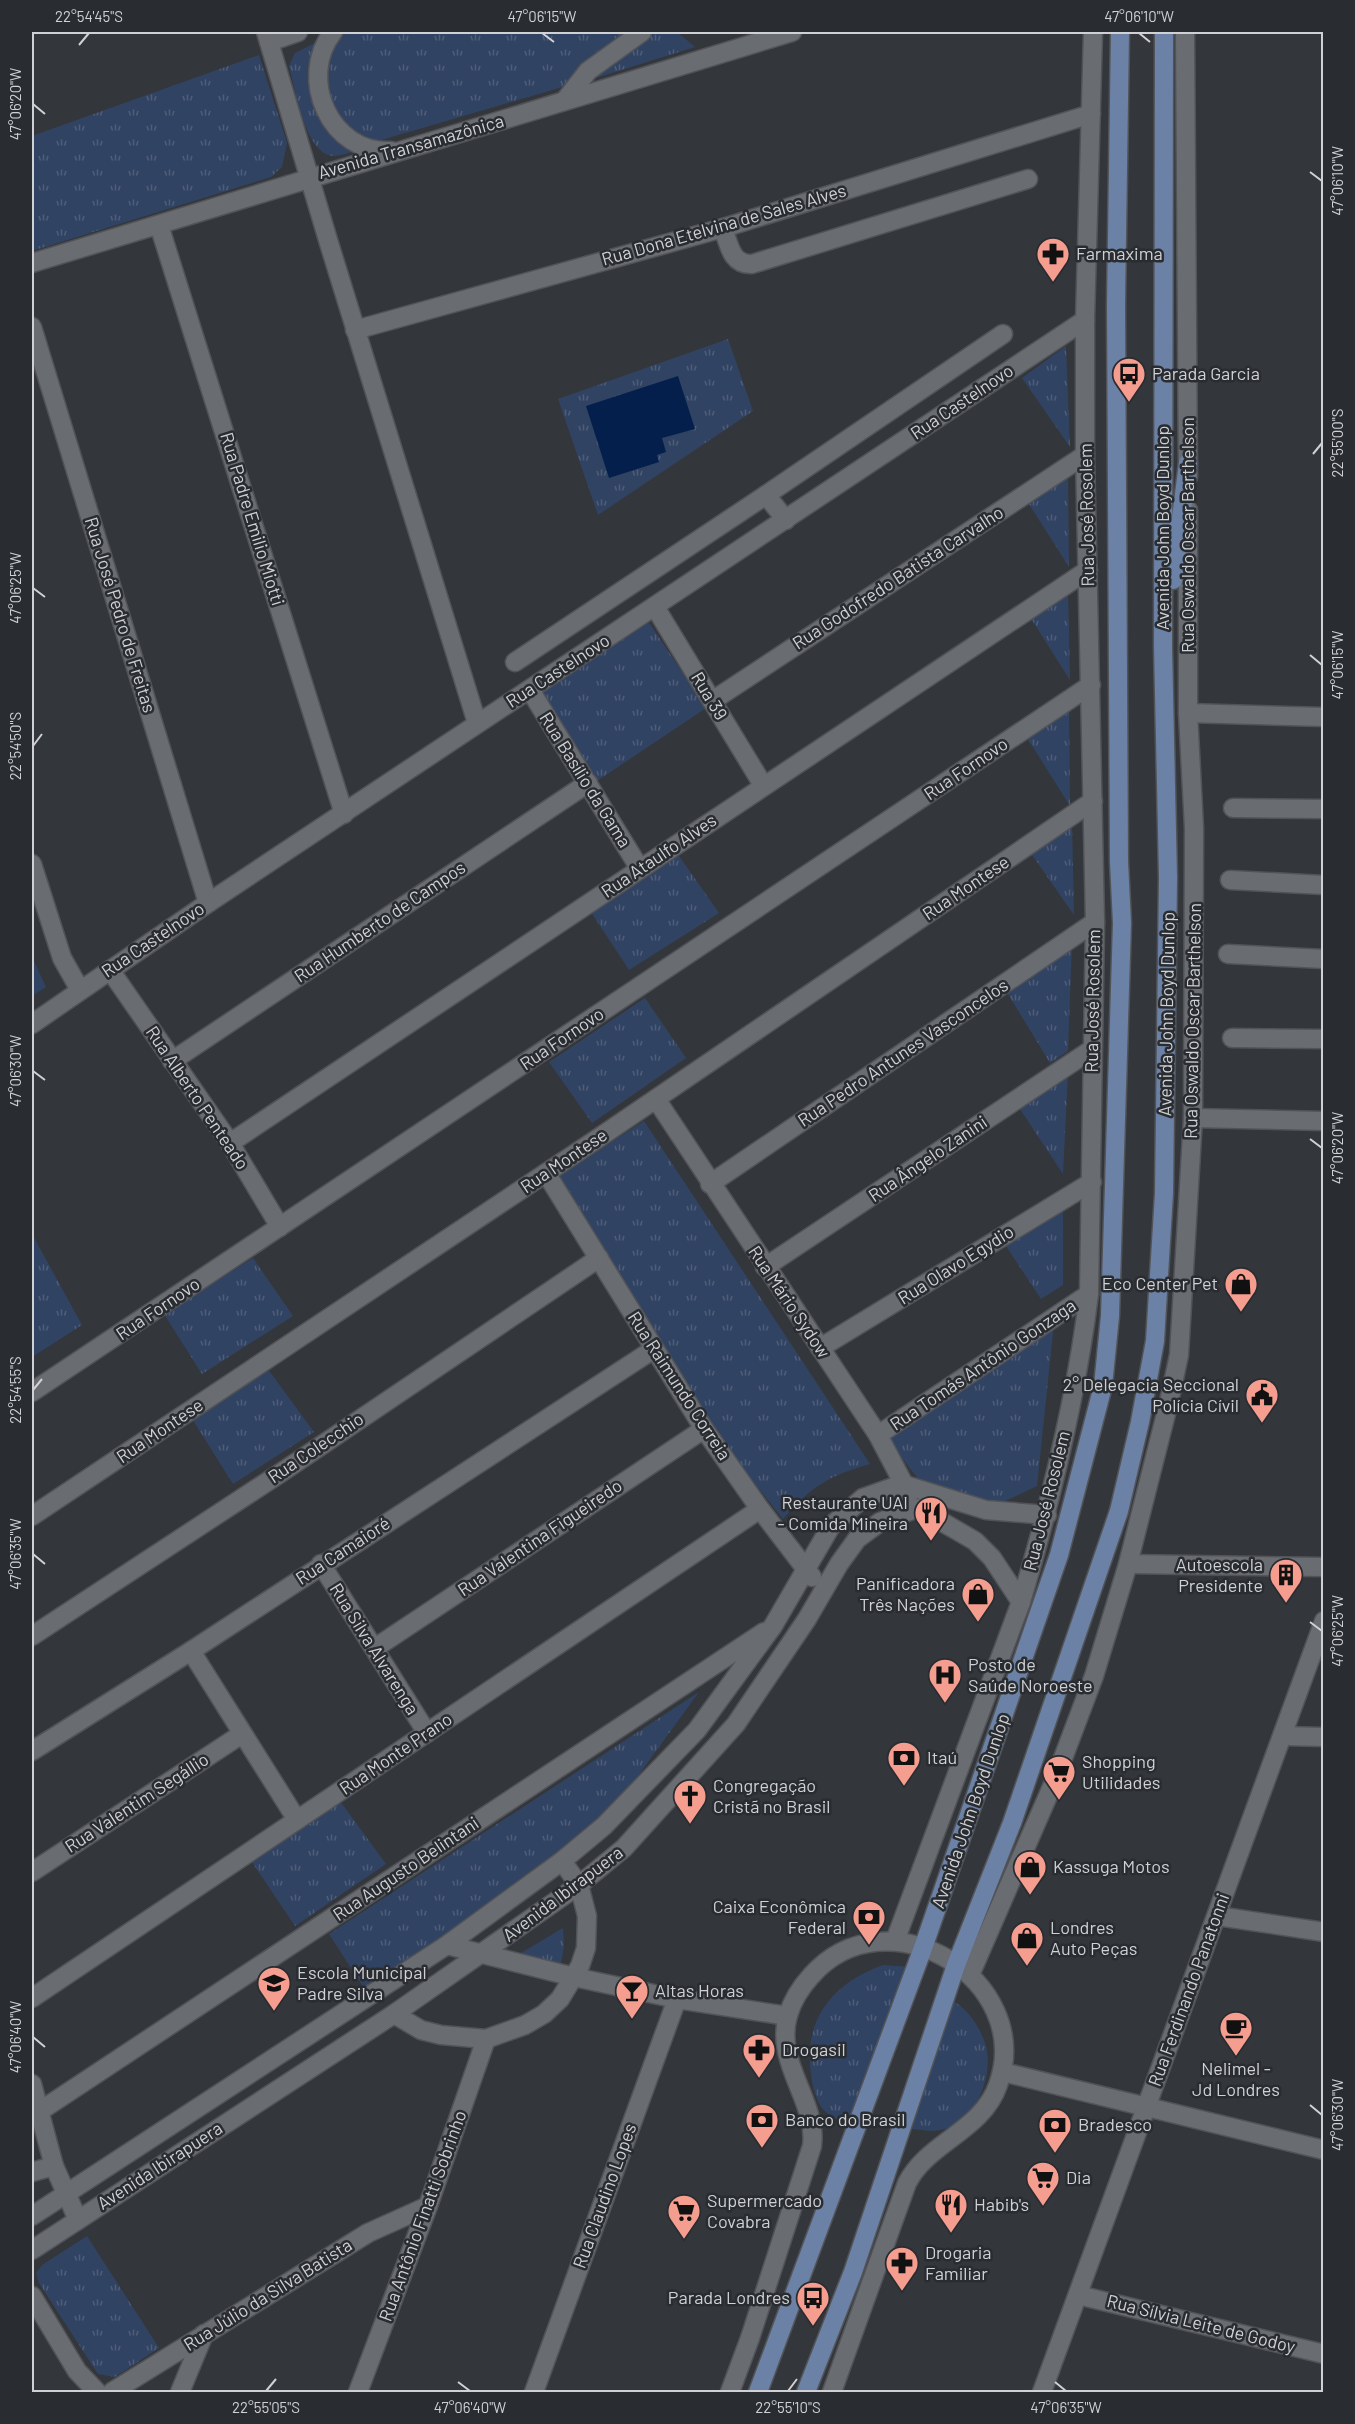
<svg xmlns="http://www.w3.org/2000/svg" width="1355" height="2424" font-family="Barlow,sans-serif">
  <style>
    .park { fill: url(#park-tufts) }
    .water { fill: #051f4d }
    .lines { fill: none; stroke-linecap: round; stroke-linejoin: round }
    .minor-casing { stroke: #515357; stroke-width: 21 }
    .major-casing { stroke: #515357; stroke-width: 21 }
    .minor { stroke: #696c71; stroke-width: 18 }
    .major { stroke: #6b81a5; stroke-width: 18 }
    .ticks { fill: none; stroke: #cfd1d4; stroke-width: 2 }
    .labels { text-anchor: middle; stroke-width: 5; stroke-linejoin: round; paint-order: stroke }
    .street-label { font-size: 18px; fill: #cfd1d4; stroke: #292c30 }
    .poi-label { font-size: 18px; fill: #cfd1d4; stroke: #292c30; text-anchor: start }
    .neatline { fill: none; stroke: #cfd1d4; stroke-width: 2 }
    .ticks-label { font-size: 15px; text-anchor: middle; fill: #cfd1d4 }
  </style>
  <defs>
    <pattern id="park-tufts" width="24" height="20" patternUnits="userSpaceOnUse" patternTransform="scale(1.5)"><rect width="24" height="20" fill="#314363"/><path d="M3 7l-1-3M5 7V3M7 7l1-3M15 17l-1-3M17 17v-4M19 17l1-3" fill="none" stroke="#4e5d78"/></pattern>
  </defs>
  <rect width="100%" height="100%" fill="#33363a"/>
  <g class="park">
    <polygon points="343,32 632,32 566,86 371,143 357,139 328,106 325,64 338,33"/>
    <polygon points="652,32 677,32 695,47 586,81"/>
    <path d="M 321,40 L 314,71 L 357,151 C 350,152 340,156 333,156 C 305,154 295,88 289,66 L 295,53 Z"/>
    <polygon points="259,55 287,143 282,167 271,177 32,251 32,136"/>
    <polygon points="728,339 753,411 598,515 558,399"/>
    <polygon points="1066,346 1070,447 1022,378"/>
    <polygon points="1068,469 1069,567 1027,501"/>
    <polygon points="1068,588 1070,680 1030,617"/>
    <polygon points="648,621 706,708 594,783 535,696"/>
    <polygon points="1069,705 1070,806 1026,736"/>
    <polygon points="1072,822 1074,915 1030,852"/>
    <polygon points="677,853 719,913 629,970 591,912"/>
    <polygon points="1072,942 1068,1051 1050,1063 1005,989"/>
    <polygon points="32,957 46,987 32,996"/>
    <polygon points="645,998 686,1058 592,1123 549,1062"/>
    <polygon points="1068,1073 1063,1174 1018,1106"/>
    <path d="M 644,1121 L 870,1464 C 828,1476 812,1486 783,1519 L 719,1439 L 552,1180 Z"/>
    <polygon points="1063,1195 1063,1285 1041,1299 1000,1237"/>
    <polygon points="32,1234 82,1325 32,1357"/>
    <polygon points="253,1258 293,1316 202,1374 164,1314"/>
    <polygon points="1054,1323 1037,1486 999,1504 974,1501 919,1480 887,1439"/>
    <polygon points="267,1368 314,1432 233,1484 191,1417"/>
    <polygon points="699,1692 616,1806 590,1837 366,1991 329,1934"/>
    <polygon points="340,1801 386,1864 295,1926 250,1859"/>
    <polygon points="563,1928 564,1947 560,1968 511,1959"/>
    <path d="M 883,1965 L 911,1967 L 854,2127 C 843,2122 827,2117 820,2105 C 815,2096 812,2084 811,2074 C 803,2019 833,1983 883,1965 Z"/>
    <path d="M 952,2000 C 968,2010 979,2025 985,2043 C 996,2077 973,2129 933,2131 C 926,2131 917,2129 910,2129 Z"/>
    <polygon points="87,2236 159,2348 115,2377 98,2374 39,2283 36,2273 42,2265"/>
  </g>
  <polygon class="water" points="678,376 695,429 662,438 666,452 657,455 659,462 609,478 586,406"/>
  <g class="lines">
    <g class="minor-casing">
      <g id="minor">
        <polyline points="266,32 328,240 477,723"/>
        <path d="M 333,32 C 297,78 330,154 391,151"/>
        <polyline points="1185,32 1188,477"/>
        <polyline points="269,42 298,32"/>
        <polyline points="566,99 588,71 642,32"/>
        <polyline points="159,225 344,814"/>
        <path d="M 723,228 C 729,244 731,265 752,264 L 1028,179"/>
        <polyline points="32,263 792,32"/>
        <polyline points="32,327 208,903"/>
        <polyline points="355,330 723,228 1091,114"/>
        <polyline points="786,520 766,495 1003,334"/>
        <polyline points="655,607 763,785"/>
        <polyline points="515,662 766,495"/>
        <polyline points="530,690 640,869"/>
        <polyline points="712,701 1085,455"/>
        <polyline points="1188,713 1324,717"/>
        <polyline points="1233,808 1324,809"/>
        <polyline points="32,864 62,958 80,990"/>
        <polyline points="1230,880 1324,885"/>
        <polyline points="1228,954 1324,959"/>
        <polyline points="110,970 230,1143 280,1227"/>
        <polyline points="32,1024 208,903 1085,320"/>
        <polyline points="1232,1038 1324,1039"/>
        <polyline points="172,1061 588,783"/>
        <polyline points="656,1099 878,1435 909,1494"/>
        <polyline points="1193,1118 1324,1121"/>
        <polyline points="230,1143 1088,570"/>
        <polyline points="546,1173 704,1429 760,1509 812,1577"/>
        <polyline points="710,1184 1095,922"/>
        <polyline points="765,1267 1091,1050"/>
        <polyline points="820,1348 1092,1182"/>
        <polyline points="32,1392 1091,685"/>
        <polyline points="878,1435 1089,1294"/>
        <polyline points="32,1516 597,1139 1093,801"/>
        <polyline points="321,1564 427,1733"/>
        <polyline points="1128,1564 1324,1567"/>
        <polyline points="32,1636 279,1474 599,1258"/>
        <polyline points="375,1648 704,1429"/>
        <polyline points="191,1651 297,1820"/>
        <polyline points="1283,1736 1324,1737"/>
        <polyline points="32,1751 191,1651 654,1349"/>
        <polyline points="32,1872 242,1734"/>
        <polyline points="1217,1916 1324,1932"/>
        <path d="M 895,1941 L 1021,1602 C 1051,1501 1076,1399 1089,1294 L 1095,922 L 1085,455 L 1085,320 L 1093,32"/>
        <polyline points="447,1945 574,1977 677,1999 788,2016"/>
        <polyline points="970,1975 1054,1782 1094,1676 1128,1564 1169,1402 1179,1355 1193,1118 1194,828 1188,713 1188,510"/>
        <polyline points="32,1998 760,1509"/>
        <polyline points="394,2014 421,2030 441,2035 486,2039 525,2025 544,2014 560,1999 580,1966 586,1948 587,1916 579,1885 562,1861"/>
        <polyline points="1003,2072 1324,2150"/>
        <polyline points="32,2084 54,2166 78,2220"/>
        <polyline points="40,2111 764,1632"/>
        <polyline points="32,2172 54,2166"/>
        <polyline points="32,2216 447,1945 562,1861 604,1826 697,1730 773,1626 831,1526 863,1498 902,1484 986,1510 1047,1515"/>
        <polyline points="32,2250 394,2014 579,1885 624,1848 736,1724 807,1619 839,1564 857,1539 880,1522 918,1508 975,1541 992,1558 1021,1602"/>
        <polyline points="1078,2295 1324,2354"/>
        <polyline points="32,2296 77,2371 97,2392"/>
        <polyline points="112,2392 368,2233 428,2206"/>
        <polyline points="180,2392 204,2334"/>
        <polyline points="358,2392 428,2206 486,2039"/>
        <polyline points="534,2392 677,1999"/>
        <path d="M 730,2392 L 750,2338 L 812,2146 C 818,2101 774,2064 788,2015 C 793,1999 800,1988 811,1976 C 886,1890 1036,1979 998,2085 C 982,2131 928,2142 907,2183 L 832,2392"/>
        <polyline points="1042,2392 1324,1621"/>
      </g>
    </g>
    <g class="major-casing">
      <g id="major">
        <polyline points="1173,580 1188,463"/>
        <polyline points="758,2392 923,1948 1059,1555 1103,1386 1110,1316 1122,923 1119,862 1116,305 1120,32"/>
        <polyline points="806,2392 853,2272 956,1965 1012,1823 1119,1511 1140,1422 1155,1341 1164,1193 1168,877 1163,647 1164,32"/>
      </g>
    </g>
    <use href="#minor" class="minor"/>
    <use href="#major" class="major"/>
  </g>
  <path class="ticks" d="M 542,33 L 554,42M 1139,33 L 1150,42M 79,45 L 89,33M 33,104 L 45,114M 1310,172 L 1322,181M 1313,454 L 1322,443M 33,588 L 45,597M 1310,655 L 1322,665M 33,746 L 42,734M 33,1071 L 45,1080M 1310,1139 L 1322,1148M 33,1390 L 42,1379M 33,1554 L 45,1564M 1310,1622 L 1322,1631M 33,2037 L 45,2047M 1310,2105 L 1322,2115M 458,2382 L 470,2391M 1055,2382 L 1066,2391M 266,2391 L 276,2379M 788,2391 L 797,2379"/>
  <defs>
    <g id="pharmacy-pin" transform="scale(1.725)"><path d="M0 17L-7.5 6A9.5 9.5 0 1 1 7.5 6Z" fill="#f59d8f" stroke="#292c30"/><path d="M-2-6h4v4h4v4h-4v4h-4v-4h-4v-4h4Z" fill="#111"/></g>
    <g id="bus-pin" transform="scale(1.725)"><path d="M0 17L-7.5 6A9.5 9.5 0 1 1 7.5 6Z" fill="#f59d8f" stroke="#292c30"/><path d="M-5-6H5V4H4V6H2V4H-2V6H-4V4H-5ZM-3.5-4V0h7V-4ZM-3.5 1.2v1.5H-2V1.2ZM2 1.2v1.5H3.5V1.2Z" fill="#111"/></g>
    <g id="shop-pin" transform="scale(1.725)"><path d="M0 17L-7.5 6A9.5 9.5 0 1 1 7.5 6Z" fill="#f59d8f" stroke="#292c30"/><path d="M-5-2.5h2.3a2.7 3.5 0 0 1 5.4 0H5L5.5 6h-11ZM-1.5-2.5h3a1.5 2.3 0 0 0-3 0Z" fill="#111"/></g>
    <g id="civic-pin" transform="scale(1.725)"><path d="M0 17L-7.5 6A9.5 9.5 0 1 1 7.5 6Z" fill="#f59d8f" stroke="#292c30"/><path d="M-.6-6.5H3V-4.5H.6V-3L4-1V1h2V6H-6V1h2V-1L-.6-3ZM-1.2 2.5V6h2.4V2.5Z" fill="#111"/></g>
    <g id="restaurant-pin" transform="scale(1.725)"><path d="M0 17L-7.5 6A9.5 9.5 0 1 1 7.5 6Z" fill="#f59d8f" stroke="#292c30"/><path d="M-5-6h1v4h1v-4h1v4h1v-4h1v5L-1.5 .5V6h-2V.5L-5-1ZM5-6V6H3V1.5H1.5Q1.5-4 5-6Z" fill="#111"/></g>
    <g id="building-pin" transform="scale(1.725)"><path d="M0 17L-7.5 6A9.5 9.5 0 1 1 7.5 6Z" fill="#f59d8f" stroke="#292c30"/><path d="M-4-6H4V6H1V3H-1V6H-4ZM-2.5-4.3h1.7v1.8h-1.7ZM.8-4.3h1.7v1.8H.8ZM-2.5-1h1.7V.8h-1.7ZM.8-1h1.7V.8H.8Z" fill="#111"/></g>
    <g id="hospital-pin" transform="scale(1.725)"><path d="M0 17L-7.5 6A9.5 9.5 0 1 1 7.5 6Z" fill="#f59d8f" stroke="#292c30"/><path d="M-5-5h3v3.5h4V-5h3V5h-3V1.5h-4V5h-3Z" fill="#111"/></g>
    <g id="bank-pin" transform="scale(1.725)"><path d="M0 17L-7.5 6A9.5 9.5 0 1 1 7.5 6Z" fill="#f59d8f" stroke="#292c30"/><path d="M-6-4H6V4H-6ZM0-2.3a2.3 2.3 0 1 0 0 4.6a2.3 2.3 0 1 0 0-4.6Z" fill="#111"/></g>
    <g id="supermarket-pin" transform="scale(1.725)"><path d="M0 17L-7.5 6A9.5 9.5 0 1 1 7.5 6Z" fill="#f59d8f" stroke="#292c30"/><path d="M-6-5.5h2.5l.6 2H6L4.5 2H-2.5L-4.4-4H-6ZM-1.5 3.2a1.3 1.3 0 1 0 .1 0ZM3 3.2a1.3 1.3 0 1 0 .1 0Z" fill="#111"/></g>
    <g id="church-pin" transform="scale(1.725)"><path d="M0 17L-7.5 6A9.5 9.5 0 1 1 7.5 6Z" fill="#f59d8f" stroke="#292c30"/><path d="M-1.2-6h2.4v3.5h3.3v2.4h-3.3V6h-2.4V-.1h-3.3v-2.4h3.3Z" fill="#111"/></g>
    <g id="school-pin" transform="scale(1.725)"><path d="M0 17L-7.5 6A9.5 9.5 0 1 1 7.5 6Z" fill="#f59d8f" stroke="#292c30"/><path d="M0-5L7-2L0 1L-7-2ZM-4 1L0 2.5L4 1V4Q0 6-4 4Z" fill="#111"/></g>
    <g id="bar-pin" transform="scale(1.725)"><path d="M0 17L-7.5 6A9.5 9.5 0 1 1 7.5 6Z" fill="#f59d8f" stroke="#292c30"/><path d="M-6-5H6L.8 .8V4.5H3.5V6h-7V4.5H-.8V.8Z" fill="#111"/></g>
    <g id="cafe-pin" transform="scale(1.725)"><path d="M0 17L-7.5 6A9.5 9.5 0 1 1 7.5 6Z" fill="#f59d8f" stroke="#292c30"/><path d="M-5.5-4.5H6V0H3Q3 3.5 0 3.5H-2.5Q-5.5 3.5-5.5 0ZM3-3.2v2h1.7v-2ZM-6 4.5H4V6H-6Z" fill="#111"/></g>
  </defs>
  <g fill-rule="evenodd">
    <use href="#pharmacy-pin" x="1053" y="254"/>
    <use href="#bus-pin" x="1129" y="374"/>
    <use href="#shop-pin" x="1241" y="1284"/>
    <use href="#civic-pin" x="1262" y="1395"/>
    <use href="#restaurant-pin" x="931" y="1513"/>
    <use href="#building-pin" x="1286" y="1575"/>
    <use href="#shop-pin" x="978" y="1594"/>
    <use href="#hospital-pin" x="945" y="1675"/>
    <use href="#bank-pin" x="904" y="1758"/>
    <use href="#supermarket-pin" x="1059" y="1772"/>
    <use href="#church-pin" x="690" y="1796"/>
    <use href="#shop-pin" x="1030" y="1867"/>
    <use href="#bank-pin" x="869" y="1917"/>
    <use href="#shop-pin" x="1027" y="1938"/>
    <use href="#school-pin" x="274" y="1983"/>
    <use href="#bar-pin" x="632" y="1991"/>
    <use href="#cafe-pin" x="1236" y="2028"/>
    <use href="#pharmacy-pin" x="759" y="2050"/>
    <use href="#bank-pin" x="762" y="2120"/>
    <use href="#bank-pin" x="1055" y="2125"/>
    <use href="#supermarket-pin" x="1043" y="2178"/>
    <use href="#restaurant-pin" x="951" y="2205"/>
    <use href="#supermarket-pin" x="684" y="2211"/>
    <use href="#pharmacy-pin" x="902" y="2263"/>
    <use href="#bus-pin" x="813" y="2298"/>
  </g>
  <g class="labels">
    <g class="street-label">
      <text transform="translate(411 147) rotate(-16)" y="6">Avenida Transamazônica</text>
      <text transform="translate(724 225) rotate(-16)" y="6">Rua Dona Etelvina de Sales Alves</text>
      <text transform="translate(962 402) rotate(-34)" y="6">Rua Castelnovo</text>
      <text transform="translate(1087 515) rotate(-91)" y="6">Rua José Rosolem</text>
      <text transform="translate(252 519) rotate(73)" y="6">Rua Padre Emilio Miotti</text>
      <text transform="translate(1163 528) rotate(-90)" y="6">Avenida John Boyd Dunlop</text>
      <text transform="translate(1188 535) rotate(-90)" y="6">Rua Oswaldo Oscar Barthelson</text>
      <text transform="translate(898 578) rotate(-33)" y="6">Rua Godofredo Batista Carvalho</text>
      <text transform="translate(120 615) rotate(73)" y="6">Rua José Pedro de Freitas</text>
      <text transform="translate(558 671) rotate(-33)" y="6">Rua Castelnovo</text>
      <text transform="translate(709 696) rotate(59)" y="6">Rua 39</text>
      <text transform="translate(966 769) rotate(-34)" y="6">Rua Fornovo</text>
      <text transform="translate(585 780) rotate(58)" y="6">Rua Basílio da Gama</text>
      <text transform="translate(659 856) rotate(-34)" y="6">Rua Ataulfo Alves</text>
      <text transform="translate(966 888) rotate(-34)" y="6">Rua Montese</text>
      <text transform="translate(380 922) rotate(-34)" y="6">Rua Humberto de Campos</text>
      <text transform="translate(153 940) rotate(-34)" y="6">Rua Castelnovo</text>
      <text transform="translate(1093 1001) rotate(-89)" y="6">Rua José Rosolem</text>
      <text transform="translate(1167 1014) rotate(-89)" y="6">Avenida John Boyd Dunlop</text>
      <text transform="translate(1193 1021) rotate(-89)" y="6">Rua Oswaldo Oscar Barthelson</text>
      <text transform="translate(562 1039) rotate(-34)" y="6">Rua Fornovo</text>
      <text transform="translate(903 1053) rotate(-34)" y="6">Rua Pedro Antunes Vasconcelos</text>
      <text transform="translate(197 1098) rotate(56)" y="6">Rua Alberto Penteado</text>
      <text transform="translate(928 1159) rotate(-34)" y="6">Rua Ângelo Zanini</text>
      <text transform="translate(564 1161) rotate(-34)" y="6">Rua Montese</text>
      <text transform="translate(956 1265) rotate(-32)" y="6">Rua Olavo Egydio</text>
      <text transform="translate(789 1302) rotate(56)" y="6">Rua Mário Sydow</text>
      <text transform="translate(158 1309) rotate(-34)" y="6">Rua Fornovo</text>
      <text transform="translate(983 1365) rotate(-34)" y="6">Rua Tomás Antônio Gonzaga</text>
      <text transform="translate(679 1386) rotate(57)" y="6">Rua Raimundo Correia</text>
      <text transform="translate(160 1431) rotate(-34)" y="6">Rua Montese</text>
      <text transform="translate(316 1448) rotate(-34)" y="6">Rua Colecchio</text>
      <text transform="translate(1047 1501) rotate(-76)" y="6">Rua José Rosolem</text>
      <text transform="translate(540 1538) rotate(-34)" y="6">Rua Valentina Figueiredo</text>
      <text transform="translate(343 1551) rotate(-33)" y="6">Rua Camaioré</text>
      <text transform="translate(374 1649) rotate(58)" y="6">Rua Silva Alvarenga</text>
      <text transform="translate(396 1754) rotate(-34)" y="6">Rua Monte Prano</text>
      <text transform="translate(137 1803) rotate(-33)" y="6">Rua Valentim Segállio</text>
      <text transform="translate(971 1811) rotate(-71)" y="6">Avenida John Boyd Dunlop</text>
      <text transform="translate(406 1869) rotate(-34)" y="6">Rua Augusto Belintani</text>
      <text transform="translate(563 1894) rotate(-37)" y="6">Avenida Ibirapuera</text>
      <text transform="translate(1189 1990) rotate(-70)" y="6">Rua Ferdinando Panatonni</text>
      <text transform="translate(160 2166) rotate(-33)" y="6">Avenida Ibirapuera</text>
      <text transform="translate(605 2196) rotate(-70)" y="6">Rua Claudino Lopes</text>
      <text transform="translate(423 2216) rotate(-70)" y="6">Rua Antônio Finatti Sobrinho</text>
      <text transform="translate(268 2295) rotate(-32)" y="6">Rua Júlio da Silva Batista</text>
      <text transform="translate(1201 2324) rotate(14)" y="6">Rua Sílvia Leite de Godoy</text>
    </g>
    <g class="poi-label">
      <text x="1076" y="260">Farmaxima</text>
      <text x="1152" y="380">Parada Garcia</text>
      <text x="1218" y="1290" text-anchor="end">Eco Center Pet</text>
      <text x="1239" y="1391" text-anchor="end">2° Delegacia Seccional<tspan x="1239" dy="21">Polícia Cívil</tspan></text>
      <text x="908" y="1509" text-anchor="end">Restaurante UAI<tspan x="908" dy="21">- Comida Mineira</tspan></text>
      <text x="1263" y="1571" text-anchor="end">Autoescola<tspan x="1263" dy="21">Presidente</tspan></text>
      <text x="955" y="1590" text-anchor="end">Panificadora<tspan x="955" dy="21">Três Nações</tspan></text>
      <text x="968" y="1671">Posto de<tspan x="968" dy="21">Saúde Noroeste</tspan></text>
      <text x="927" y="1764">Itaú</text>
      <text x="1082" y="1768">Shopping<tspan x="1082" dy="21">Utilidades</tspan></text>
      <text x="713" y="1792">Congregação<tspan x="713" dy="21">Cristã no Brasil</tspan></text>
      <text x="1053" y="1873">Kassuga Motos</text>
      <text x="846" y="1913" text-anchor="end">Caixa Econômica<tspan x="846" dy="21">Federal</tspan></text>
      <text x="1050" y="1934">Londres<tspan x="1050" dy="21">Auto Peças</tspan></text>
      <text x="297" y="1979">Escola Municipal<tspan x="297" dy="21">Padre Silva</tspan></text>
      <text x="655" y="1997">Altas Horas</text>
      <text x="782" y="2056">Drogasil</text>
      <text x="1236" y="2075" text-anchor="middle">Nelimel -<tspan x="1236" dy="21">Jd Londres</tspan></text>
      <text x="785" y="2126">Banco do Brasil</text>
      <text x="1078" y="2131">Bradesco</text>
      <text x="1066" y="2184">Dia</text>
      <text x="707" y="2207">Supermercado<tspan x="707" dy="21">Covabra</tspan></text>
      <text x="974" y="2211">Habib's</text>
      <text x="925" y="2259">Drogaria<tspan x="925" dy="21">Familiar</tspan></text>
      <text x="790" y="2304" text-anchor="end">Parada Londres</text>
    </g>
  </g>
  <rect width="1355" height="2424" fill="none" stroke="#292c30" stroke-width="66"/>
  <rect x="33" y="33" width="1289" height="2358" class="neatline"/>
  <g class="ticks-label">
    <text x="89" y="22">22°54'45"S</text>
    <text x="542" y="22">47°06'15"W</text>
    <text x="1139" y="22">47°06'10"W</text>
    <text transform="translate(16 104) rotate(-90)" y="5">47°06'20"W</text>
    <text transform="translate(1338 181) rotate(-90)" y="5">47°06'10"W</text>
    <text transform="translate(1338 443) rotate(-90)" y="5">22°55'00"S</text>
    <text transform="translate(16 588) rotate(-90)" y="5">47°06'25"W</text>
    <text transform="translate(1338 665) rotate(-90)" y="5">47°06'15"W</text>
    <text transform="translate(16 746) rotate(-90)" y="5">22°54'50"S</text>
    <text transform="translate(16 1071) rotate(-90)" y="5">47°06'30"W</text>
    <text transform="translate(1338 1148) rotate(-90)" y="5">47°06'20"W</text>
    <text transform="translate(16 1390) rotate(-90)" y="5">22°54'55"S</text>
    <text transform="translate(16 1554) rotate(-90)" y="5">47°06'35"W</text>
    <text transform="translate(1338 1631) rotate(-90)" y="5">47°06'25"W</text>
    <text transform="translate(16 2037) rotate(-90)" y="5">47°06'40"W</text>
    <text transform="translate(1338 2115) rotate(-90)" y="5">47°06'30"W</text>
    <text x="266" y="2413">22°55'05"S</text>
    <text x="470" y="2413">47°06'40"W</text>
    <text x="788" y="2413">22°55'10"S</text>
    <text x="1066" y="2413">47°06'35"W</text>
  </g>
</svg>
